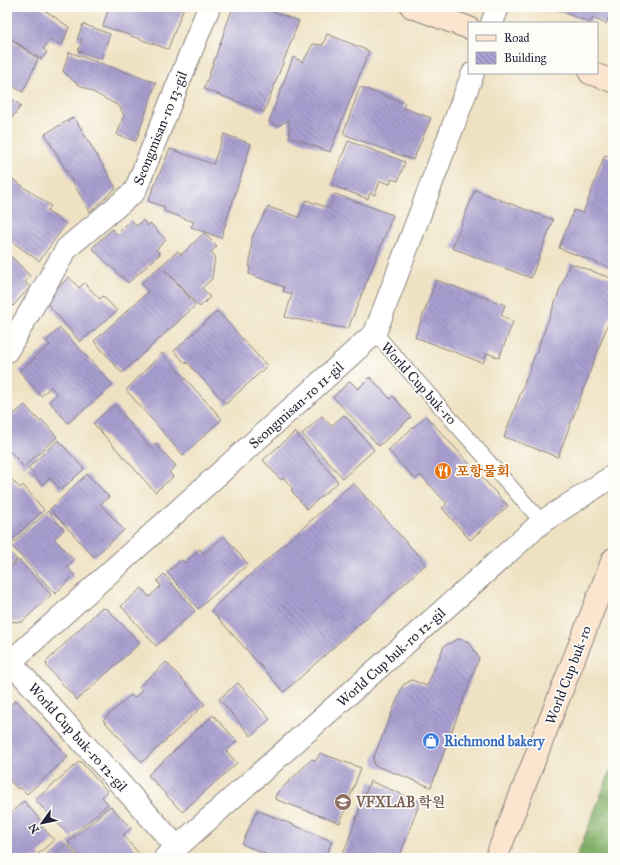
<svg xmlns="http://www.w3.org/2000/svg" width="620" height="865" font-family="'IM FELL Great Primer','Noto Serif KR',serif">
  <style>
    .forest { fill: url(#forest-crowns); stroke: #546a53 }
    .building { fill: url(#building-back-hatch) }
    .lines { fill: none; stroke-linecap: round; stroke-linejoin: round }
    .lane-casing { stroke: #88827f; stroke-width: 16 }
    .street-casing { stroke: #88827f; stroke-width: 24 }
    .secondary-casing { stroke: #88827f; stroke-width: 24 }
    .lane { stroke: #fff; stroke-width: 14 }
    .street { stroke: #fff; stroke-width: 22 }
    .secondary { stroke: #fbe5cf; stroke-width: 22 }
    .labels { text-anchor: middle; stroke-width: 3.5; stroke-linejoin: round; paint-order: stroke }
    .street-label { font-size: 14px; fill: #22223b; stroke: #fdfcf7 }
    .food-label { font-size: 14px; font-weight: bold; fill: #c56008; stroke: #fdfcf7; text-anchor: start }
    .shop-label { font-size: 14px; font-weight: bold; fill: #366cbe; stroke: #fdfcf7; text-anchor: start }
    .education-label { font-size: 14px; font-weight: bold; fill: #785e54; stroke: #fdfcf7; text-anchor: start }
  </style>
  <defs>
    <pattern id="forest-crowns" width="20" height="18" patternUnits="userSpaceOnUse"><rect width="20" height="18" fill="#85b26b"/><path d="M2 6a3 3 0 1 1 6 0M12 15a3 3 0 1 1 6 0" fill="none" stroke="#6c9059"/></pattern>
    <pattern id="building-back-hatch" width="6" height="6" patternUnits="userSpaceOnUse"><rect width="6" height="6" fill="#a99fd0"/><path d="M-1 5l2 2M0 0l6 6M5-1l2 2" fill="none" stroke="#8981aa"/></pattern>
  </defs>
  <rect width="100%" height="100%" fill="#fdfcf7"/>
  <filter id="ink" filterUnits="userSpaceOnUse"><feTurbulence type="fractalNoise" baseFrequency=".025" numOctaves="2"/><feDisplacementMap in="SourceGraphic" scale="8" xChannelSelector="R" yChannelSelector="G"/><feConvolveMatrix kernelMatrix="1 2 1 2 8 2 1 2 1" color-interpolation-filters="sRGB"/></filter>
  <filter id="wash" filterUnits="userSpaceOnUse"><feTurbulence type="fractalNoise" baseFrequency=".012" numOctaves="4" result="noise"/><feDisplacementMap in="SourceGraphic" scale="16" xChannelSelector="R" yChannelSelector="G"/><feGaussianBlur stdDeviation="0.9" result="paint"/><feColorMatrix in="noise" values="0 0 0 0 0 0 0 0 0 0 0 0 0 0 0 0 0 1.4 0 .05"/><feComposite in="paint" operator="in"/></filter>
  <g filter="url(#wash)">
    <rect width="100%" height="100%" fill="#efe2c3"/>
    <polygon class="forest" points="613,764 613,858 576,858"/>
    <g id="blocks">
      <g class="building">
        <polygon points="7,7 40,7 69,27 62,45 49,40 43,49 47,52 41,59 7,36"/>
        <polygon points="109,7 184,7 168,49 103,26"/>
        <polygon points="233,7 259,7 299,21 264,112 204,89"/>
        <polygon points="550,7 613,7 613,8 606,24 593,18 590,23"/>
        <polygon points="83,24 110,34 101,59 78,51 82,40 77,39"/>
        <polygon points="327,34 369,51 330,152 290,137 289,120 278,126 269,122 293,57 303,62 313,44 323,45"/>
        <polygon points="7,37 38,59 23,92 7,83"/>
        <polygon points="69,52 156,83 136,141 117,135 124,115 119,106 76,83 63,71"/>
        <polygon points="360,87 405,103 403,108 431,118 413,160 343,134"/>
        <polygon points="7,95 21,106 7,124"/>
        <polygon points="74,117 116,188 90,212 45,134"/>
        <polygon points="224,134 251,144 221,238 191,227 194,222 164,211 165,207 148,201 170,149 213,164"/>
        <polygon points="348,141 405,162 398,181 392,179 390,184 380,181 375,195 370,193 368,199 331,185"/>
        <polygon points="605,155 613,158 613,269 559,248 574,210 583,213"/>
        <polygon points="8,176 51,206 47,211 66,224 39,261 7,238"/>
        <polygon points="475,190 553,220 531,278 452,248"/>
        <polygon points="335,194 393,215 348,329 285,317 292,294 283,291 284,287 249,274 252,237 268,207 299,217 306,200 329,208"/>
        <polygon points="131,220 137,226 143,220 148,226 150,223 166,240 156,250 160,254 128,283 92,248 112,229 117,234"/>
        <polygon points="204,233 217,246 211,252 215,256 212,279 202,288 210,297 200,307 163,268 196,305 122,373 94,341 148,292 141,283 178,251 181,255"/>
        <polygon points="7,252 30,276 25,282 30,287 13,306 7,301"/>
        <polygon points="570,263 613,279 613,310 558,457 504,437"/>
        <polygon points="69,277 79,288 84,283 100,299 103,296 117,311 80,342 47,303 54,295 52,293"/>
        <polygon points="436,280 505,305 501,315 513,322 499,358 487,353 483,363 415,337"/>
        <polygon points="217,311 267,366 226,404 187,362 186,364 174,351"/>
        <polygon points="60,328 113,385 68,423 49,401 57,394 51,387 41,396 19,371 35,358 34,357 50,345 46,341"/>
        <polygon points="162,353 222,419 183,455 126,390"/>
        <polygon points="370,377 390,399 393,396 411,417 379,446 333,397 350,381 358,389"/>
        <polygon points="25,405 40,422 42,420 57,437 24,467 7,448 7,407 14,414"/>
        <polygon points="114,405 150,447 155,443 176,466 169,472 173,477 155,492 93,423"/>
        <polygon points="344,415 374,450 343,478 302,434 322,416 331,426"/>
        <polygon points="426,416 508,506 470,540 442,508 447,504 421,475 415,479 388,450"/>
        <polygon points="295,432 338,482 307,509 291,490 293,489 284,478 281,480 263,460"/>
        <polygon points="58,440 84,469 61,490 50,478 42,485 28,468"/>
        <polygon points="87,474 109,497 100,504 124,530 94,557 50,509"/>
        <polygon points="11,479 20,488 23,485 44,510 11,541 7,537 7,482"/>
        <polygon points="353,483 426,564 284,692 211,610"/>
        <polygon points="48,511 64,530 54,539 74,560 67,566 74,575 55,594 11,545"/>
        <polygon points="224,536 248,564 198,609 167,572 182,560 184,563 200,549 204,554"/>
        <polygon points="7,548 17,560 7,568"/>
        <polygon points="19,560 51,595 22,622 7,621 7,570"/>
        <polygon points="164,574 195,611 156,646 121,606 142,588 149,597 161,586 157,581"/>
        <polygon points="101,608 107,609 140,643 77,700 47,667 46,662"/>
        <polygon points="458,639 469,642 479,658 431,787 374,765 373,759 403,685 412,680 427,686 444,646"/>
        <polygon points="166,662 205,704 142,762 103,720 131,695 134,698 142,691 139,687"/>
        <polygon points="238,683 270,719 251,736 219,699"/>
        <polygon points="16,700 68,757 27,794 20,787 18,789 7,778 7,708"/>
        <polygon points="213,715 237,741 226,751 237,763 182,812 148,775"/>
        <polygon points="320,753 361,768 340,823 275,799 276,794 312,759 316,761"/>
        <polygon points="80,761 107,791 102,797 108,804 71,837 35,800"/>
        <polygon points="370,781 420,802 399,858 342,857"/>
        <polygon points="24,801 42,822 40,824 54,840 38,854 41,858 7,858 7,816"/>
        <polygon points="110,806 131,828 123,835 141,856 139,858 81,858 68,843"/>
        <polygon points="257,810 332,841 326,858 274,858 242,844"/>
        <polygon points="66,844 78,858 50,858"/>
      </g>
    </g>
  </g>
  <g filter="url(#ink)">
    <use href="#blocks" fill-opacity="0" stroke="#88827f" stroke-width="1"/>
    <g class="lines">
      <g class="lane-casing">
        <polyline id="lane" points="375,333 542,522"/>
      </g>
      <g class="street-casing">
        <g id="street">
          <polyline points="492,23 498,7"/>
          <polyline points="7,351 67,248 135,191 209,7"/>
          <polyline points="7,658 177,847"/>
          <polyline points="7,665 375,333 473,73"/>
          <polyline points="165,858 542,522 613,476"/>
        </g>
      </g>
      <g class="secondary-casing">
        <g id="secondary">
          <polyline points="412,7 469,28"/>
          <polyline points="590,73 613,81"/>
          <polyline points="496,858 613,559"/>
        </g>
      </g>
      <use href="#lane" class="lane"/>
      <use href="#street" class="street"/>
      <use href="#secondary" class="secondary"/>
    </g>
  </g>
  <defs>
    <g id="restaurant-disc" transform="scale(0.9)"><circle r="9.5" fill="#e8710a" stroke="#fdfcf7"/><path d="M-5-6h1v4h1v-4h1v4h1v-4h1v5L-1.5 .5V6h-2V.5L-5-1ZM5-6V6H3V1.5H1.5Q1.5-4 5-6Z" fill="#fff"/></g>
    <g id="shop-disc" transform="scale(0.9)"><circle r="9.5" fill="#3f7fe0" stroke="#fdfcf7"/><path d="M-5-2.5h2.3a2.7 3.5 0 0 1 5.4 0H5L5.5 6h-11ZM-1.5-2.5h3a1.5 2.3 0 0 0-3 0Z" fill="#fff"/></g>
    <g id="school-disc" transform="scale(0.9)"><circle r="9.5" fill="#8d6e63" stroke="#fdfcf7"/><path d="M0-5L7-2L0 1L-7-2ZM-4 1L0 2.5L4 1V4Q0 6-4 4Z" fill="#fff"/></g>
  </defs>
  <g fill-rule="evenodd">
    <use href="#restaurant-disc" x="443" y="471"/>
    <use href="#shop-disc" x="431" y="741"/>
    <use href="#school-disc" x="343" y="802"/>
  </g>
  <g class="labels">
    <g class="street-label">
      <text transform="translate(160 128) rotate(-68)" y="5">Seongmisan-ro 13-gil</text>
      <text transform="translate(419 383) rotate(48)" y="5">World Cup buk-ro</text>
      <text transform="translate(296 405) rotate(-42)" y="5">Seongmisan-ro 11-gil</text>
      <text transform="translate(391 657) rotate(-42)" y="5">World Cup buk-ro 12-gil</text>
      <text transform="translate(568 675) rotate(-69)" y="5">World Cup buk-ro</text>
      <text transform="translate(78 737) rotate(48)" y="5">World Cup buk-ro 12-gil</text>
    </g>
    <g class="food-label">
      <text x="456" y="476">포항물회</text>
    </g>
    <g class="shop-label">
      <text x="444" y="746">Richmond bakery</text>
    </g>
    <g class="education-label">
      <text x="356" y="807">VFXLAB 학원</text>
    </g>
  </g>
  <rect width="620" height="865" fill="none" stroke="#fdfcf7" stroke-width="24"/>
  <rect x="468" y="22" width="130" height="52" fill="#fdfcf7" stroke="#a5a5ac"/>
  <rect x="476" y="35" width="20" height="6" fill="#fbe5cf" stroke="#a5a5ac"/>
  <text x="504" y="42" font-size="12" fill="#22223b">Road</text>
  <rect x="476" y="52" width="20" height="12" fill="url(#building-back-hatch)" stroke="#a5a5ac"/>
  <text x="504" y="62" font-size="12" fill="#22223b">Building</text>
  <g transform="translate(42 823) rotate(237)" stroke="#fdfcf7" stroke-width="3" paint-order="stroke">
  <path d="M0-3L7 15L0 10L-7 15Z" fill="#22223b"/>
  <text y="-6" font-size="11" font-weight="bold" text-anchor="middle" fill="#22223b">N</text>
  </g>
</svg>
